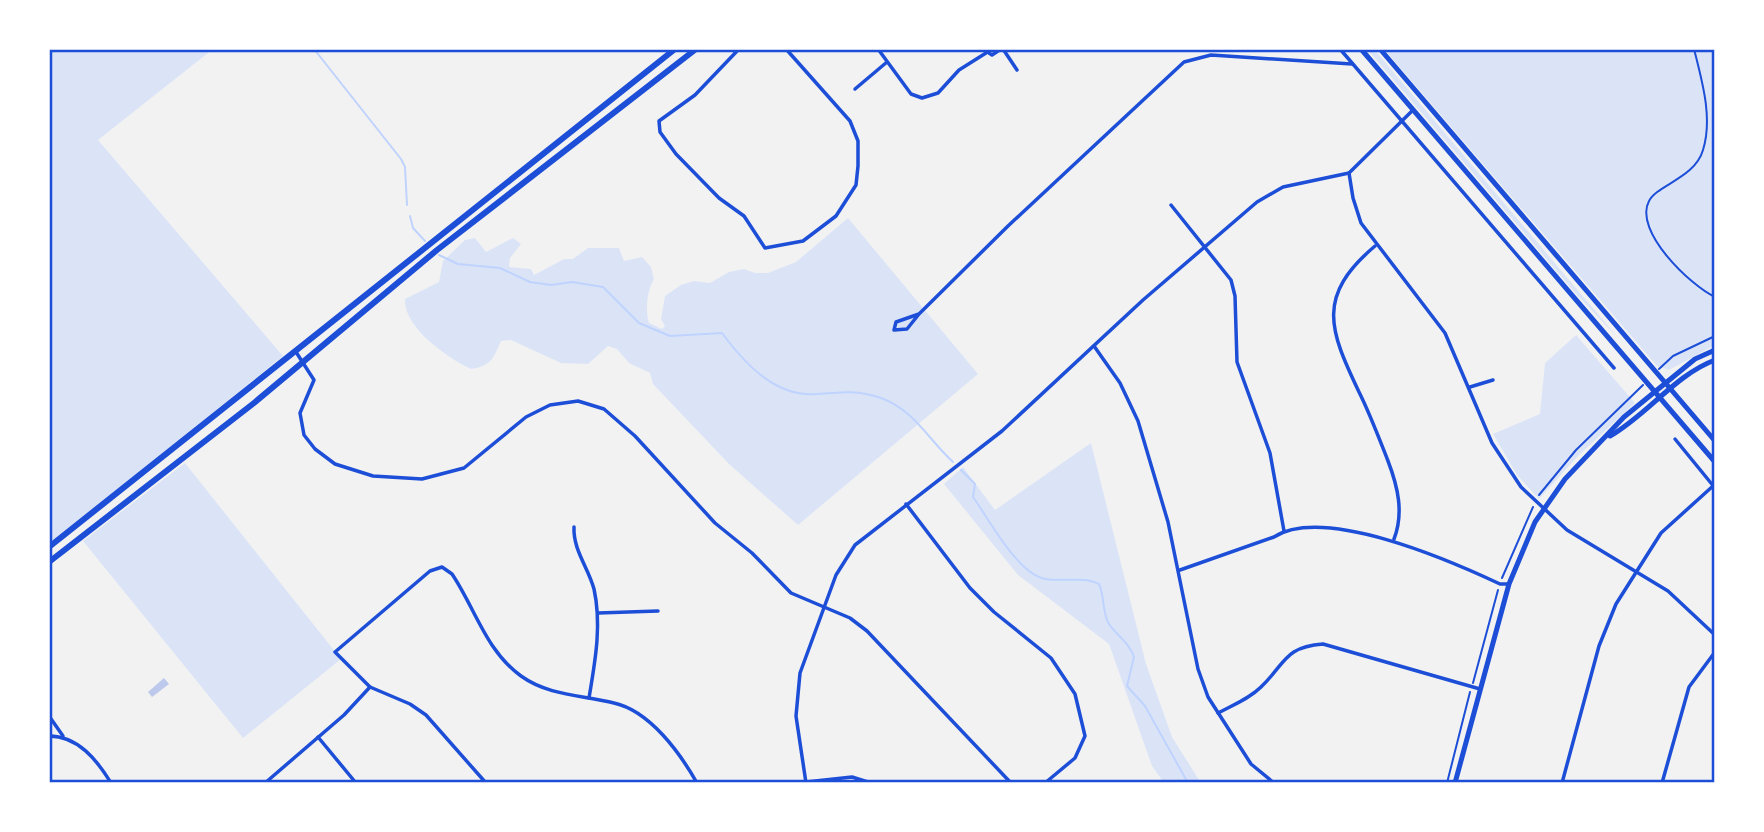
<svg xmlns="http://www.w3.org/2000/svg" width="1764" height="832" font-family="'Fira Sans Condensed',sans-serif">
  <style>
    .green { fill: #dbe4f7 }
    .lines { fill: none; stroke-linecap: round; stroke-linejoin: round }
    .stream { stroke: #bfd3fe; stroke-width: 2 }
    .building { fill: #bdc9ec }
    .path { stroke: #1d4ed8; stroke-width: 2 }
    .minor { stroke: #1d4ed8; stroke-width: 3.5 }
    .tertiary { stroke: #1d4ed8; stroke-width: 5 }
    .secondary { stroke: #1d4ed8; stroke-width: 5 }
    .primary { stroke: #1d4ed8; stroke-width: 6 }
    .neatline { fill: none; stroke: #1d4ed8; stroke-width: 2.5 }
  </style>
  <rect width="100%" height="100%" fill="#f2f2f2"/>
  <g class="green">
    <polygon points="49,49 213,49 98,140 283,356 49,545"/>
    <polygon points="1367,49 1374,49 1619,339 1577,295"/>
    <polygon points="1384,49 1715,49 1715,345 1669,370 1657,366"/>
    <path d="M 848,218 L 978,374 L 798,525 L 729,464 L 653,384 L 650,373 L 629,363 L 617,349 L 608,346 L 588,364 L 561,363 L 511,340 L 501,341 C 493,359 491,366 471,369 C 447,358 403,327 405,299 L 439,282 L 443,261 L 465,240 L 475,238 L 486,252 L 513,238 L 521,244 L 510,258 L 509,267 L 531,269 L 534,275 L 564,259 L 573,259 L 588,248 L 619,248 L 624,261 L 642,257 L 651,267 L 654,279 C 647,290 645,311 649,323 L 662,329 L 665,326 L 661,319 L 665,296 L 681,285 L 694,281 L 710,283 L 729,272 L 744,269 L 755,273 L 768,273 L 796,262 Z"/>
    <polygon points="1576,335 1635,403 1577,457 1539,499 1517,475 1493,434 1540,414 1545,363"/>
    <polygon points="1091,443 1146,664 1172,737 1201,783 1164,783 1152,766 1109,644 1018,575 944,484 963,467 995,510"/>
    <polygon points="185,463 341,659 243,738 83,541"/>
  </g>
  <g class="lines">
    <g class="stream">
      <polyline points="314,49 401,159 405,167 407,205"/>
      <polyline points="410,216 413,228 425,241"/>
      <path d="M 439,255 L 458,264 L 500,268 L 530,282 L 551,285 L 572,282 L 603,287 L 639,323 L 670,336 L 722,333 C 745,364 776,398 818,394 C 840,392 859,390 881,398 C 914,410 928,439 953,462"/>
      <path d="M 961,470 L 975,484 L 973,497 C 989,519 1018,575 1046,579 C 1063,582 1084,576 1099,584 C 1105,597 1102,613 1109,624 C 1117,636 1129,642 1134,657 L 1127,686 L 1145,706 L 1188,783"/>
    </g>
  </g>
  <polygon class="building" points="164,678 169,684 152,697 148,692"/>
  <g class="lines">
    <g class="path">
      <path d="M 1694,49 C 1702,81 1713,118 1703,150 C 1695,178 1657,185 1649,201 C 1633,231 1691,286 1715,297"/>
      <polyline points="1659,369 1673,356 1715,336"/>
      <polyline points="1539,495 1576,450 1643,385"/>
      <polyline points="1502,578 1533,507"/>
      <polyline points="1473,683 1498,590"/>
      <polyline points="1447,783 1470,692"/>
    </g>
    <g class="minor">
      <polyline points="739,49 695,95 659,121 660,132 676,154 719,198 744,216 765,248 803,241 836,216 856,185 858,166 858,141 850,121 786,49"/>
      <polyline points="878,49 911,94 922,98 938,93 959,70 986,53"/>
      <polyline points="983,49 992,55 1001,49"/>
      <polyline points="1003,49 1017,70"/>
      <polyline points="1340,49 1614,368"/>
      <polyline points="855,89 887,62"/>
      <polyline points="1349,173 1353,198 1361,223 1445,333 1492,443 1521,487 1567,530 1668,591 1715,635"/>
      <polyline points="1171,205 1231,280 1235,296 1237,362 1270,453 1284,531"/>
      <path d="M 1375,246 C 1316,296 1329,329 1359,392 C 1370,414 1379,438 1388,461 C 1398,487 1404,513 1394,539"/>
      <polyline points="919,314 907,329 894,330 896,322 919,314 1008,226 1184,62 1211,55 1352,64"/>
      <polyline points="1094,346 1120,383 1138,421 1168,522 1198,669 1208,697 1251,764 1274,783"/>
      <polyline points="296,352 314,380 300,413 304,435 315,449 335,464 373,476 422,479 464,468 526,417 550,405 578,401 604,409 635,436 715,523 752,553 791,593 850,618 867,631 1011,783"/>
      <polyline points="1470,387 1493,380"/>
      <polyline points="1675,439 1715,488"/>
      <polyline points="906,504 970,588 994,612 1051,658 1075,694 1085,736 1075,758 1045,783"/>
      <path d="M 574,527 C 573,550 588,567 594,589 C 602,625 595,662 589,698"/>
      <path d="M 1180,570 L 1274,537 C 1324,505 1451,561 1500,584 L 1509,584"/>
      <polyline points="598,613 658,611"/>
      <path d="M 1218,713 C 1233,705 1249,699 1261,687 C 1286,663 1284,647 1323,644 L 1480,689"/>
      <polyline points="49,716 63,736"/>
      <path d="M 49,736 C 78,736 97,760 111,783"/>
      <polyline points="318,737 356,783"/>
      <polyline points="806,782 852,777 871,783"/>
      <polyline points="265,783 344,715 370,687"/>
      <path d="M 486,783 L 426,715 L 410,704 L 370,687 L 335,652 L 430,571 L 442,567 L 452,574 C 475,608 486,651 521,676 C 549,696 582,695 614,703 C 650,711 680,753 697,783"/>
      <polyline points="806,783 796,716 800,673 836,575 855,545 1002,431 1143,300 1257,202 1283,187 1349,173 1413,110"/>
      <polyline points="1562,783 1599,646 1616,604 1661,533 1713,486"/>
      <polyline points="1662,783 1689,687 1715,652"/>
    </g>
    <g class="tertiary">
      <path d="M 1610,436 C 1647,415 1675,375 1715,360"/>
      <polyline points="1455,783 1509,584 1535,522 1565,479 1624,417 1695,359 1715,350"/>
    </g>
    <g class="secondary">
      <polyline points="1361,49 1715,462"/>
      <polyline points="1380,49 1715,441"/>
    </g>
    <g class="primary">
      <polyline points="49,547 675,49"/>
      <polyline points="49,562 254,403 437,250 696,49"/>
    </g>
  </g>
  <rect width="1764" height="832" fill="none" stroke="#ffffff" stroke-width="102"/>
  <rect x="51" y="51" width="1662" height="730" class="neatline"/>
</svg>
